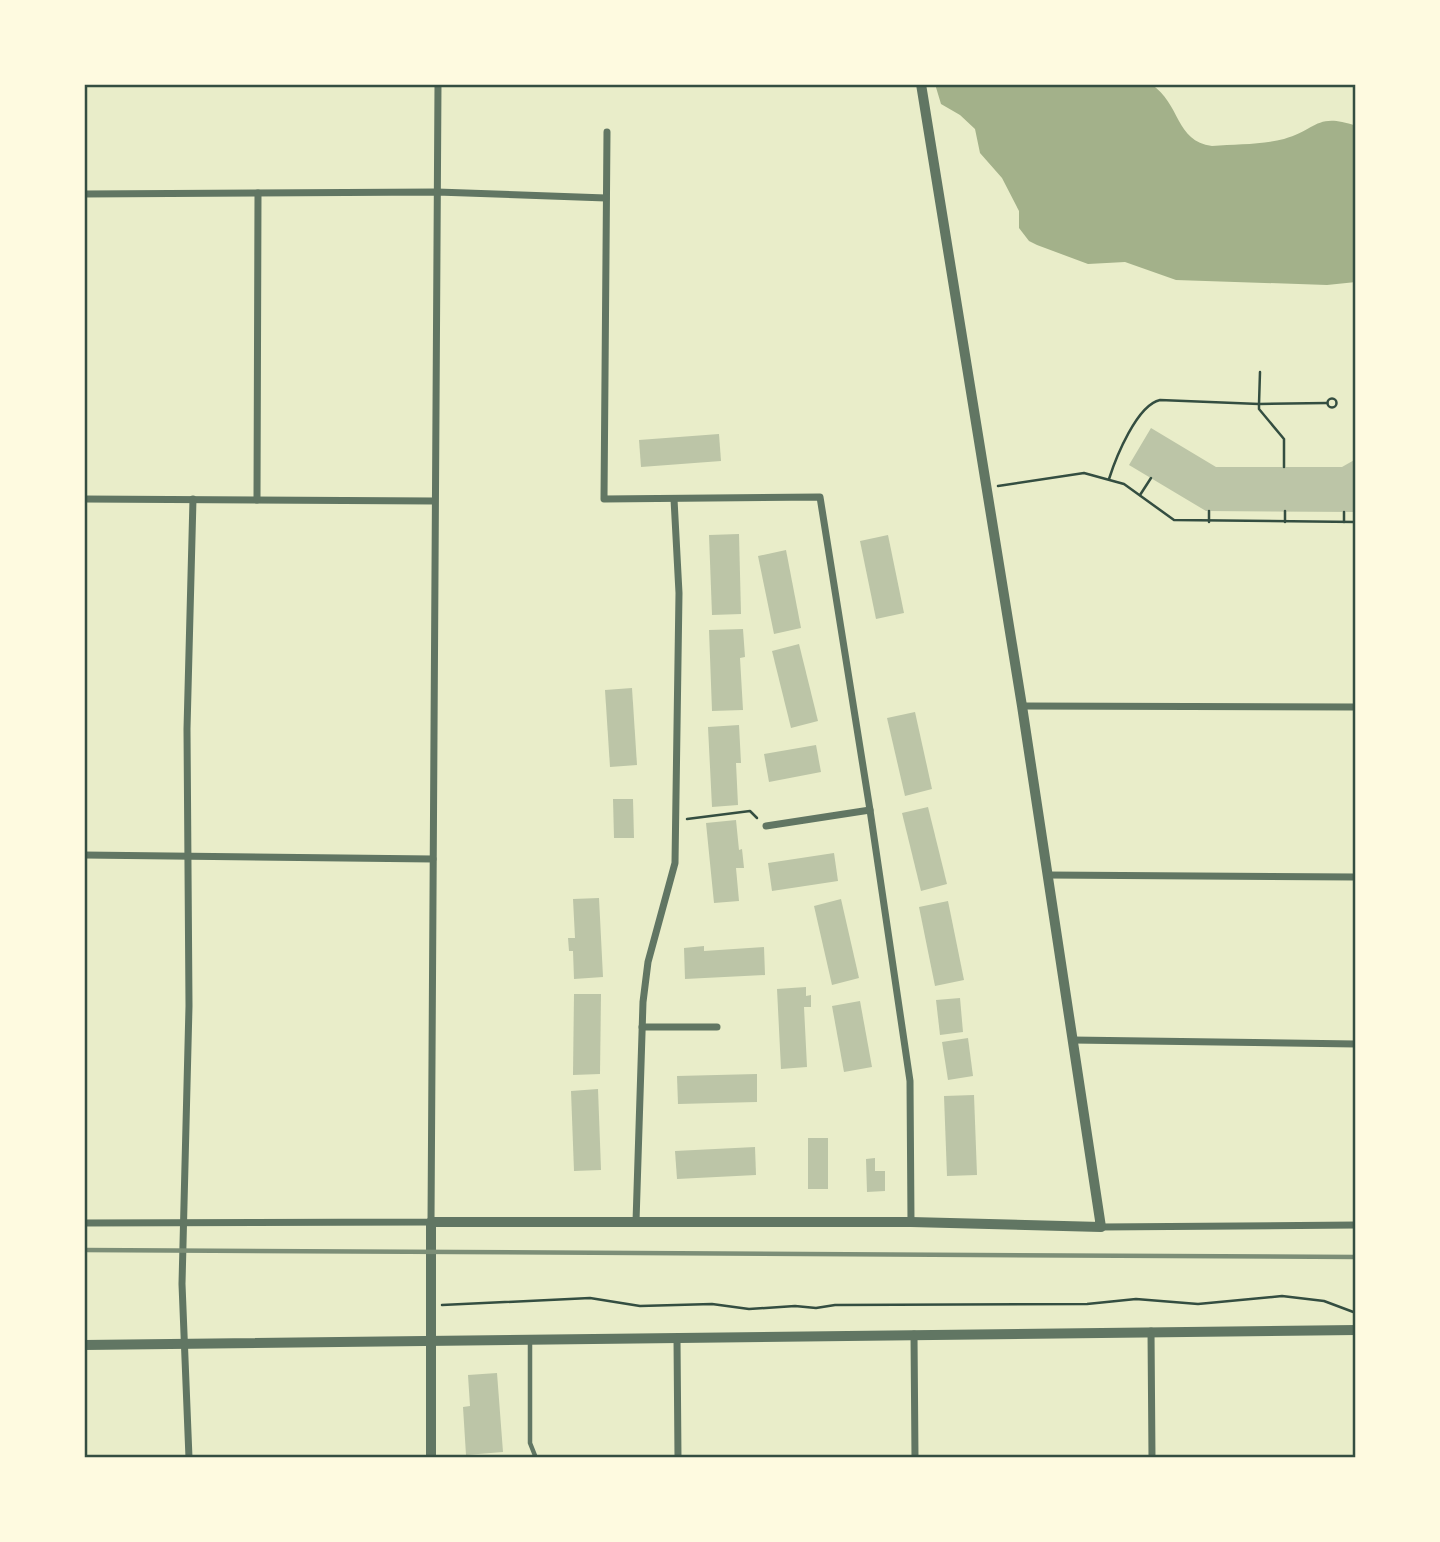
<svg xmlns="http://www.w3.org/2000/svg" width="1440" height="1542" font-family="Mulish,sans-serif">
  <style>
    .water { fill: #a3b18a }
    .building { fill: #bcc5a7 }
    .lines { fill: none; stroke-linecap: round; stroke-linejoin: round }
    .path { stroke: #344e41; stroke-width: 2.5 }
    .service { stroke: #617663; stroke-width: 4.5 }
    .minor { stroke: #617663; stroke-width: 7 }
    .tertiary { stroke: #617663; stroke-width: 10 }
    .rail { stroke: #7c8e77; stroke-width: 4.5 }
    .neatline { fill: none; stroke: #344e41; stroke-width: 2.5 }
  </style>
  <rect width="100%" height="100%" fill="#e9edc9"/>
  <path class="water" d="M 935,84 L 1151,84 C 1181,104 1175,141 1212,146 C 1236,144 1261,145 1284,139 C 1317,130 1316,112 1356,126 L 1356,282 L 1327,285 L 1176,280 L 1125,262 L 1088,264 L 1037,245 L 1029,241 L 1019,228 L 1019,211 L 1002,178 L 980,153 L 975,129 L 960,115 L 941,104 Z"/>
  <g class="building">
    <polygon points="1151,428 1216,467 1342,467 1356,459 1356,512 1206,511 1129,465"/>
    <polygon points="719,434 721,461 641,467 639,440"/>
    <polygon points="739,534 741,614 712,615 709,535"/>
    <polygon points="888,535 904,613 876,619 860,541"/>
    <polygon points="786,550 801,628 774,634 758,556"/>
    <polygon points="743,629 745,657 740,658 743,710 712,711 709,630"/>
    <polygon points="799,644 818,721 791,728 772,651"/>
    <polygon points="632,688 637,765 610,767 605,690"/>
    <polygon points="915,712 932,789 905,796 887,718"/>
    <polygon points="739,725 741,763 736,763 738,805 712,807 708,727"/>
    <polygon points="816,745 821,772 769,782 764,754"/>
    <polygon points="613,799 633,799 634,838 614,838"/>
    <polygon points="928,807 947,884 921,891 902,813"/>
    <polygon points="736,820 739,850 742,849 744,868 736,868 739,901 714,903 706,823"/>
    <polygon points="834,853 838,881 772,891 768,863"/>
    <polygon points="599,898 603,977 574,979 573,951 569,951 568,938 575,938 573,899"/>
    <polygon points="841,899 859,978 832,985 814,906"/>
    <polygon points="948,901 964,980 935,986 919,907"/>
    <polygon points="704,946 704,951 764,947 765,975 685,979 684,948"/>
    <polygon points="806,987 806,996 811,995 811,1007 804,1007 807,1067 781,1069 777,989"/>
    <polygon points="574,994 601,994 600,1074 573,1075"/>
    <polygon points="960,998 963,1032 940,1035 936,1000"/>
    <polygon points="860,1001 872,1067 844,1072 832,1006"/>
    <polygon points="968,1038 973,1076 948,1080 942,1042"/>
    <polygon points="757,1074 757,1102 678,1104 677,1076"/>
    <polygon points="598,1089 601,1170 574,1171 571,1091"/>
    <polygon points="974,1095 977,1175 947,1176 944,1096"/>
    <rect x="808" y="1138" width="20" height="51"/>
    <polygon points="755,1147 756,1175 677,1179 675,1151"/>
    <polygon points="875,1158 875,1171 885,1171 885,1191 867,1192 866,1159"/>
    <polygon points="497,1373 503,1452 466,1455 463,1407 470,1406 468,1375"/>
  </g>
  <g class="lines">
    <g class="path">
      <circle cx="1332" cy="403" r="4.5"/>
      <polyline points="1284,467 1284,439 1259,409 1259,404 1327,403"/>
      <path d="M 1109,479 C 1116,457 1137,405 1160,400 L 1259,404 L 1260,372"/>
      <polyline points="998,486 1084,473 1124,484 1174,520 1356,522"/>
      <polyline points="1140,495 1151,478"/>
      <polyline points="1209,511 1209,522"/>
      <polyline points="1285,522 1285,511"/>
      <polyline points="1344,522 1344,512"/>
      <polyline points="687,819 750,811 757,818"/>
      <polyline points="442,1305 590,1298 640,1306 712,1304 749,1309 795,1306 816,1308 835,1305 1087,1304 1136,1299 1198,1304 1282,1296 1324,1301 1356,1313"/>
    </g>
    <polyline class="service" points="530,1341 530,1443 536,1458"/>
    <g class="minor">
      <polyline points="607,132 604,499 820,497 870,810 910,1081 911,1222"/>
      <polyline points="84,194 437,192 606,198"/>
      <polyline points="84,499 434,501"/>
      <polyline points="257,500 258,193"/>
      <polyline points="1022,706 1356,707"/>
      <polyline points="766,826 870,810"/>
      <polyline points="84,855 433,859"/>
      <polyline points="1047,875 1356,877"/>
      <polyline points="642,1027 717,1027"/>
      <polyline points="1072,1040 1356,1044"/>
      <polyline points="636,1222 643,1002 648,962 675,863 679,593 674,499"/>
      <polyline points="84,1223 431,1222 438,84"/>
      <polyline points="1101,1227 1356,1225"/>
      <polyline points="1151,1331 1152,1458"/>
      <polyline points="914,1334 915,1458"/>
      <polyline points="677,1339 678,1458"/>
      <polyline points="189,1458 182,1284 189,1006 187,729 193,499"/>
    </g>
    <g class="tertiary">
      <polyline points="84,1345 1356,1330"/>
      <polyline points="431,1458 431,1222 911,1222 1101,1227 1022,706 921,84"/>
    </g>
    <polyline class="rail" points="84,1250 1356,1257"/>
  </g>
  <rect width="1440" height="1542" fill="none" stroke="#fefae0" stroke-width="172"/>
  <rect x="86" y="86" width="1268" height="1370" class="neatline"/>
</svg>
